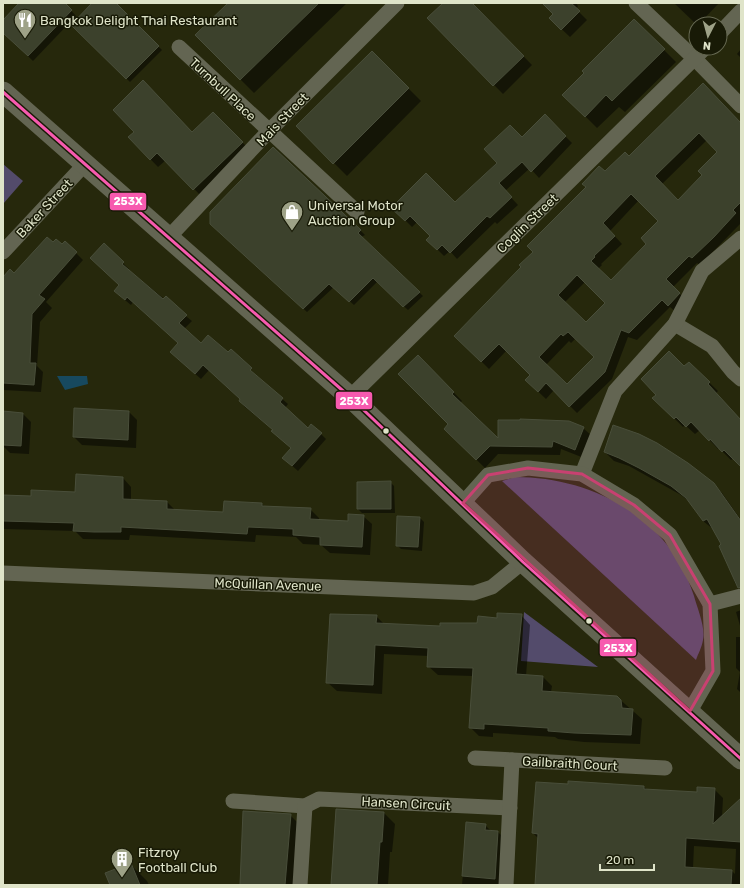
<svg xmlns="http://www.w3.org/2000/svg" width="744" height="888" font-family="Rubik,sans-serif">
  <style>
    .green { fill: #534b6b }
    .water { fill: #17495f }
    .shadow { fill: #0007; fill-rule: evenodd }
    .building { fill: #3c412c; stroke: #494e3a; fill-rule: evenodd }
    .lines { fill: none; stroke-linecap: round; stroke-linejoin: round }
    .street { stroke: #636552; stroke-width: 15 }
    .secondary { stroke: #636552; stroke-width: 21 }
    .bus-1-casing { stroke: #181a06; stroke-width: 6 }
    .bus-1 { stroke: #f75aaf; stroke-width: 3 }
    .marked { fill: #c84171; fill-opacity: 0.2; stroke: #c84171; stroke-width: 3; stroke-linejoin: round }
    .bus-dot { fill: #dfe4c9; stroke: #181a06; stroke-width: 1.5 }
    .labels { text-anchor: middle; stroke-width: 3; stroke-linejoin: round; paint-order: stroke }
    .poi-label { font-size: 13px; fill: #dfe4c9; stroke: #181a06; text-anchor: start }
    .street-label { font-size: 13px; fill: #dfe4c9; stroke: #181a06 }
    .line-badge { stroke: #181a06; stroke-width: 1.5 }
    .badge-label { font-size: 11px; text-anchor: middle; font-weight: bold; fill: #fff }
  </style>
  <rect width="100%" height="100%" fill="#26280c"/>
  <g class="green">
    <polygon points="3,164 23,181 3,204"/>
    <path d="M 515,477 C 593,477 670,518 694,596 C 697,607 706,629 703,640 C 702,647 698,654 696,660 L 502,481 Z"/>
    <polygon points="524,612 598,667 521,661"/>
  </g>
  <polygon class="water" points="57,376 87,376 88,384 65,390"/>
  <g class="shadow">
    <polygon points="29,3 64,3 76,16 33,61 3,32 3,21"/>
    <polygon points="94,3 114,3 162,50 130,82 72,25"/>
    <polygon points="229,3 347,3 254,93 196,35"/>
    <polygon points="444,3 471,3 532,65 503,94 428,18"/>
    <polygon points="543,3 576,3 578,6 576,9 587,20 570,37 550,18 554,14"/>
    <polygon points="674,3 719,3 699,24 696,24"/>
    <polygon points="634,20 676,62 625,112 619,107 597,128 564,95"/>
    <polygon points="741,49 741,58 737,54"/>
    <polygon points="372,52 421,101 347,176 297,126"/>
    <path d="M 703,84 L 741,124 L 741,223 L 700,265 L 697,263 L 673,287 L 687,301 L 676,312 L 670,307 L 637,340 L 628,337 L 612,379 L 577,413 L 554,390 L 546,399 L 526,380 L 531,375 L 507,350 L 489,369 L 456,336 L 522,267 L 605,172 L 629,158 ZM 707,140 L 718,153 L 704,175 L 678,201 L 662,184 ZM 639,200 L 659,221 L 648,244 L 611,282 L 598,269 L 602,265 L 601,264 L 622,244 L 610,231 ZM 585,282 L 606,303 L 586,324 L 564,303 ZM 576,338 L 595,357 L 567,385 L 546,365 L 569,341 L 571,343 Z"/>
    <polygon points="213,113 250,150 202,197 166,160 158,167 129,137 135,132 193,133"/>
    <polygon points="545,116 572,143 539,178 530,168 505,191 518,205 497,224 495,222 457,259 450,251 444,256 428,240 431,236 417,222 412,227 393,208 455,203"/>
    <polygon points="273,148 361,231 365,235 361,237 423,296 408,310 377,282 354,305 334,287 307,312 216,228"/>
    <polygon points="53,244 76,253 83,260 46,302 52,308 40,322 37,366 43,372 41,392 3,390 3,279 14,274"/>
    <polygon points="104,245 129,269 128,270 192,321 184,329 201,344 228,354 231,351 256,376 288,404 285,408 308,429 321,434 326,439 298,471 289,463 292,449 274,430 245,407 240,401 241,400 209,370 201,379 177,358 179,343 133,302 131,305 120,296 120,285"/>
    <polygon points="418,356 462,401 460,403 499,441 583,428 592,436 584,458 561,449 560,455 498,454 485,468 445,429 449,424"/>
    <polygon points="689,363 718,391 716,393 739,419 741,417 741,465 734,458 731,460 719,448 718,449 700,430 695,434 685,425 683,427 654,398"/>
    <polygon points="129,412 137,420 136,448 82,445 74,437"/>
    <polygon points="23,414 31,422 29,454 10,453 3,446 3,417"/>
    <polygon points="605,452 713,484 722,493 741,520 741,590 735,583 723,545 713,529 703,521 690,502 681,495 629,466 614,461"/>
    <polygon points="123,478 131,487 131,500 167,502 176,511 224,513 262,504 265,507 310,509 319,518 319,520 349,522 363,516 372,524 370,555 330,553 321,545 303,544 296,537 256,535 255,542 130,535 129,540 83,539 75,531 3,529 3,496 32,497 76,493"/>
    <polygon points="390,482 394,486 395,513 362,513 358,509"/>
    <polygon points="398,517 420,518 424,522 422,551 401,549 397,545"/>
    <polygon points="741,610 741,629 736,612"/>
    <polygon points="521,615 530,625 526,676 543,677 552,686 551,692 617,697 642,719 640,744 584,742 558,739 555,737 493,733 493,737 479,736 470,727 473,676 438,675 428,666 429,656 384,654 382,694 337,691 327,682 376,616 384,624 441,627 478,624 498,619"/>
    <polygon points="736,637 741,637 741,693 737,689 740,672 736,668"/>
    <path d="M 569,782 L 644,787 L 648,790 L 697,793 L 714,789 L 723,798 L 722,817 L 741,803 L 740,885 L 536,885 L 539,839 L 533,833 L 569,785 ZM 694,846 L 736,849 L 735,874 L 732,871 L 693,868 Z"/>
    <polygon points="384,813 395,824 392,852 390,852 388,885 333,885"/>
    <polygon points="290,815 299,824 294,885 240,885"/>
    <polygon points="467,824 485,825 492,832 498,832 508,842 505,885 462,885"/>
    <polygon points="130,864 147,881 149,885 111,885"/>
  </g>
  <g class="building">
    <polygon points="19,3 65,3 72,10 28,56 3,33 3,20"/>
    <polygon points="92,3 116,3 159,46 126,79 71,25"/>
    <polygon points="228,3 319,3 240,80 195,35"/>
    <polygon points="443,3 472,3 524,56 493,86 427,18"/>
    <polygon points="542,3 571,3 580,11 561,30 549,18 553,14"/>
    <polygon points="634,19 665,49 612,101 606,95 585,117 562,95 584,73 582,71"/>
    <polygon points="372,51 409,88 333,164 296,126"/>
    <polygon points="143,80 192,132 213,112 243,142 193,190 157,153 150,160 128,137 134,132 113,110"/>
    <path d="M 703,83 L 741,123 L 741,202 L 733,210 L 736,213 L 714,237 L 692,258 L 689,256 L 666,279 L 680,293 L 668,306 L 662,300 L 629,333 L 621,330 L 605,372 L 569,407 L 546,383 L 538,392 L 525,380 L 530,375 L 499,344 L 481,362 L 454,336 L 521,267 L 519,265 L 533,252 L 527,246 L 586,187 L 582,184 L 599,166 L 605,171 L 625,152 L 629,156 ZM 699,133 L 717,152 L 698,171 L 702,175 L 678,200 L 655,176 ZM 631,194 L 658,221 L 641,238 L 646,244 L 611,280 L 591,261 L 595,257 L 594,256 L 615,236 L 603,223 ZM 577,275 L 605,303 L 586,322 L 558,295 ZM 568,332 L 594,357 L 567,384 L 539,357 L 561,334 L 563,336 Z"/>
    <polygon points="545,114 566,136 531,172 522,162 499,183 512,197 490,218 487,216 450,253 442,245 437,250 426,240 430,236 410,216 405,221 391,208 426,173 455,202 497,163 484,149 510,125 522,137"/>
    <polygon points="273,147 361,230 358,233 420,292 403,307 373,278 349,302 329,284 303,309 210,224 210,212"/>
    <polygon points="47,237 53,242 56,239 62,244 65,241 77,252 39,295 45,299 32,314 30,363 36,363 34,385 3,383 3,277 10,269 14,273"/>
    <polygon points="104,243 124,262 122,264 163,299 166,296 187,315 179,323 201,343 208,335 228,352 231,349 252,368 250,370 283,398 280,402 308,428 311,424 322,433 292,466 282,458 291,448 271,431 273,430 239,401 240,399 203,365 195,374 170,352 178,343 127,297 125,300 114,291 119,285 90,258"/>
    <polygon points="669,351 684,366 689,362 710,382 708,384 741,420 741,467 724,450 722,452 710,439 709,441 691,422 686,427 676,417 674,419 652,398 656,395 641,379"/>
    <polygon points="418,355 454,392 452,394 498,438 498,420 520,420 520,419 569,421 584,427 575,450 553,441 552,447 490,446 476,460 444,429 448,424 398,374"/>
    <polygon points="74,408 129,411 128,440 73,437"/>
    <polygon points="3,411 23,413 21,446 3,445"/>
    <polygon points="613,425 639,434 657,443 688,463 714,483 741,521 741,587 738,588 719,546 721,544 707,519 703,521 686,498 671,486 639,468 619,458 604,452"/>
    <polygon points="76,474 123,477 123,499 167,501 167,509 223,512 224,501 262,503 262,506 311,508 310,519 348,521 348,514 364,515 362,547 320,545 320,537 293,535 293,529 248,527 247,534 121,527 121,532 94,532 73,531 74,523 3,521 3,495 31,496 31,490 75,492"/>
    <polygon points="391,481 391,509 357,509 357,482"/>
    <polygon points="397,516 420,517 418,547 396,546"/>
    <polygon points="497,613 522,614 516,674 543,676 542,691 617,696 621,700 622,708 633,709 631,735 574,733 548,731 548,728 484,724 484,729 469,728 473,668 427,667 428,648 375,645 373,685 326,683 330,614 377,615 376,623 440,626 440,623 477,623 478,616 497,618"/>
    <polygon points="568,781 644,786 644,789 697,792 697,787 715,788 713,824 741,798 741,842 686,838 685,867 732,870 731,885 535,885 538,834 532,833 536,782 568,784"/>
    <polygon points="336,809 384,812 382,842 380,842 377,885 331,885"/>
    <polygon points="243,811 291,814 285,885 240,885"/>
    <polygon points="466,822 486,824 485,830 498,831 495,879 462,876"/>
    <polygon points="131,863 140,885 110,885 105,873"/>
  </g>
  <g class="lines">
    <g class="street">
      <polyline points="636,3 695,59 741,106"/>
      <polyline points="720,33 741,11"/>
      <polyline points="179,47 357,212"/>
      <polyline points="169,237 268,132 397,3"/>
      <polyline points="3,252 85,164"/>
      <polyline points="675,324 712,346 733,372 741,379"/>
      <polyline points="350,397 705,48"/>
      <polyline points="582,474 615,391 675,324 702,271 741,238"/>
      <polyline points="463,503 488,475 528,468 582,474 634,505 670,535 710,604 713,671 690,711"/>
      <polyline points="3,573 474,593 492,587 523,562"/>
      <polyline points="710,604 741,596"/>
      <polyline points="475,758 665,768"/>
      <polyline points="233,801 305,806 319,799 510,808"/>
      <polyline points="300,885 305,806"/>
      <polyline points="506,885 512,760"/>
    </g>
    <polyline class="secondary" points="3,92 350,397 523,562 741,759"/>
    <g class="bus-1-casing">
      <polyline id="bus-1" points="3,92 350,397 523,562 741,759"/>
    </g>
    <use href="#bus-1" class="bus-1"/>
  </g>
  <path class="marked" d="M 528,468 L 582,474 L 634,505 L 670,535 L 710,604 L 713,671 L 690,711 L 463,503 L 488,475 Z"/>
  <defs>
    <g id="restaurant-pin" transform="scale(1.15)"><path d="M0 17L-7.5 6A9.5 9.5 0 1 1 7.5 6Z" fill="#9ea287" stroke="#181a06"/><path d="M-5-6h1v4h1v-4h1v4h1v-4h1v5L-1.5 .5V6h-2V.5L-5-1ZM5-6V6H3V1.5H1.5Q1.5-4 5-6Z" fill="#fff"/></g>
    <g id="shop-pin" transform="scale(1.15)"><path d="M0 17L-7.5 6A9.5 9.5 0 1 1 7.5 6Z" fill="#9ea287" stroke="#181a06"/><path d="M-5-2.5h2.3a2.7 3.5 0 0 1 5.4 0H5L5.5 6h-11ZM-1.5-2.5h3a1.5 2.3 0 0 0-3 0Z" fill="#fff"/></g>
    <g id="building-pin" transform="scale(1.15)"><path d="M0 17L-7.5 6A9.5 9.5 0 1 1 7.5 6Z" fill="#9ea287" stroke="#181a06"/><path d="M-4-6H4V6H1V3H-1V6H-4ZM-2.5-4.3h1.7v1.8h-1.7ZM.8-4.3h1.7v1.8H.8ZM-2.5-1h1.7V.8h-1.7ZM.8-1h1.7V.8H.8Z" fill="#fff"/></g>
  </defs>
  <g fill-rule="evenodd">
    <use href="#restaurant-pin" x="25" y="20"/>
    <use href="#shop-pin" x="292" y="212"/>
    <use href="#building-pin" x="122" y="859"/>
  </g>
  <g class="bus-dot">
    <circle cx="386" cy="431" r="3.5"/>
    <circle cx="589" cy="621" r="3.5"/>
  </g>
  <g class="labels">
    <g class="poi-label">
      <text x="40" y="25">Bangkok Delight Thai Restaurant</text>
      <text x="308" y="210">Universal Motor<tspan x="308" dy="15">Auction Group</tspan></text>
      <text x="138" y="857">Fitzroy<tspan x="138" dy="15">Football Club</tspan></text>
    </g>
    <g class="street-label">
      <text transform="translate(223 89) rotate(43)" y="5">Turnbull Place</text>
      <text transform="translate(282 119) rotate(-46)" y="5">Mais Street</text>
      <text transform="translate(44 208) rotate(-47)" y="5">Baker Street</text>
      <text transform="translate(527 223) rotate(-44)" y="5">Coglin Street</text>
      <text transform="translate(268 584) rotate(2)" y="5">McQuillan Avenue</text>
      <text transform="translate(570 763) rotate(3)" y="5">Gailbraith Court</text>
      <text transform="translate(406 803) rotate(3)" y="5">Hansen Circuit</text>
    </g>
  </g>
  <g class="line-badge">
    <rect x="109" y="192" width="38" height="19" rx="4" fill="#f75aaf"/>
    <rect x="335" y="391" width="38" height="19" rx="4" fill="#f75aaf"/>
    <rect x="599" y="638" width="38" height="19" rx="4" fill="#f75aaf"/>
  </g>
  <g class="badge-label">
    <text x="128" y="205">253X</text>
    <text x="354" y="405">253X</text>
    <text x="618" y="652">253X</text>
  </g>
  <rect width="744" height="888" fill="none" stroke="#dfe4c9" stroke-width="8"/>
  <g transform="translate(708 36) rotate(186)"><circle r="19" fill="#181a06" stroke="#686b54"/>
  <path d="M0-3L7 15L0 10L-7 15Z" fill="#9ea287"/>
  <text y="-6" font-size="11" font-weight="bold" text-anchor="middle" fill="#dfe4c9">N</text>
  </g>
  <path d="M600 864v6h54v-6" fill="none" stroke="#dfe4c9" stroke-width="2"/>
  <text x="606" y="864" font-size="12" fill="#dfe4c9" stroke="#181a06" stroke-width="3" paint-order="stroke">20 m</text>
</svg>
